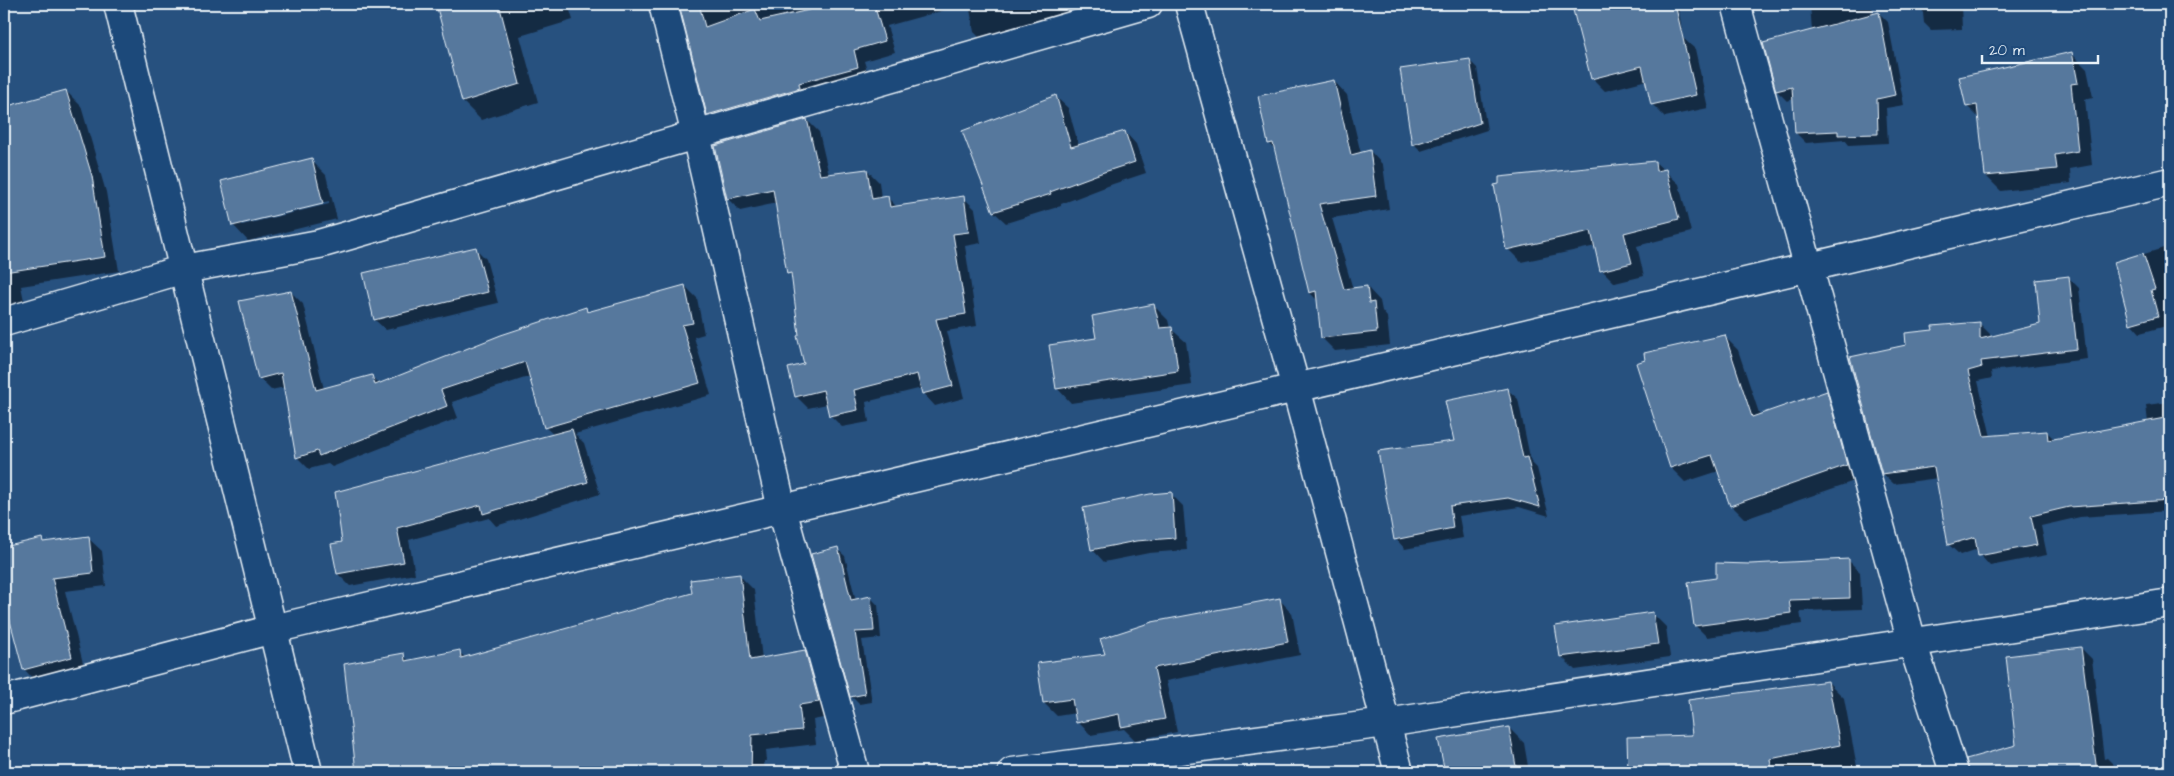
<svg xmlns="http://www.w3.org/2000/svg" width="2174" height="776" font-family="'Architects Daughter',sans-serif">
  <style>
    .shadow { fill: #0007; fill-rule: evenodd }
    .building { fill: #57789d; stroke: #e8f1f8 }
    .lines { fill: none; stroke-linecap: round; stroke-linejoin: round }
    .minor-casing { stroke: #e8f1f8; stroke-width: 31 }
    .tertiary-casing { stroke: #e8f1f8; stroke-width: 31 }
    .minor { stroke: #1f4a7a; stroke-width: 28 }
    .tertiary { stroke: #1f4a7a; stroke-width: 28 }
  </style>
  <rect width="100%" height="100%" fill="#27517f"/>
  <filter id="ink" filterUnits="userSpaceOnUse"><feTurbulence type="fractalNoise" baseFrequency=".02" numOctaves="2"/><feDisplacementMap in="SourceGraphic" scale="10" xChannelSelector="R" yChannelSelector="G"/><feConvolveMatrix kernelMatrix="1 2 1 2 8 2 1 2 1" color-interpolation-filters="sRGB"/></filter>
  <g filter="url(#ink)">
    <g class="shadow">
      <polygon points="437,4 568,4 573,20 520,36 538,102 481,120 463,102"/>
      <polygon points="680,4 958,4 959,6 887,26 895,52 864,61 869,77 719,126 708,115"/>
      <polygon points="969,4 1120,4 987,45 974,32"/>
      <polygon points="1414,4 1447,4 1421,11"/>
      <polygon points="1573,4 1678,4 1683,38 1695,49 1708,108 1665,117 1652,104 1647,80 1605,91 1592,78"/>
      <polygon points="1810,4 1872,4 1873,13 1878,12 1888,22 1904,105 1886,108 1888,143 1849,145 1845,140 1806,143 1796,133 1794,99 1787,101 1777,91 1765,44 1812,31"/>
      <polygon points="1922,4 1961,4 1962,29 1931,30 1924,23"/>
      <polygon points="2072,54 2087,69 2093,97 2085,99 2092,165 2070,169 2071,183 2001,191 1986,176 1980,119 1967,106"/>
      <polygon points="1470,61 1477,68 1487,130 1421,151 1414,144"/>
      <polygon points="1334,81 1347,95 1361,154 1370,151 1383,165 1389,209 1332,218 1353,289 1367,287 1380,301 1382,311 1387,317 1390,345 1335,351 1322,338 1318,301 1310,293 1275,149 1269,143"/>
      <polygon points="66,91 81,106 106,192 119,271 21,286 26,310 4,314 4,109"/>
      <polygon points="1056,97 1068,108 1079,146 1125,132 1136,144 1146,173 1113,184 1061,204 1061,206 1006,223 994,212"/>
      <polygon points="807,120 819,132 829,175 867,170 879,182 881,198 888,198 897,207 963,197 975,209 981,243 965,246 977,326 947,331 964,398 935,406 923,393 922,388 866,402 869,422 842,427 830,415 827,404 808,408 796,396 805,365 793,278 789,273 777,203 740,211 728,199 716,147"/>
      <path d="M 311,160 L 326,175 L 337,219 L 248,241 L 234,226 L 223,182 ZM 329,201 L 329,204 L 242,225 L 242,223 Z"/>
      <polygon points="1655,162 1679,184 1691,232 1637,246 1644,276 1615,283 1602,270 1596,246 1521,262 1508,249"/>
      <polygon points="2170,246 2170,325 2140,333 2131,323 2115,263"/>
      <polygon points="475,248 486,259 498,303 386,330 375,320"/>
      <polygon points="2069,278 2079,288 2087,359 1991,371 1992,378 1978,381 1991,437 2047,432 2055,440 2148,423 2146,405 2170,402 2170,511 2080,517 2041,526 2047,555 1990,566 1980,555 1978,549 1960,555 1949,545 1938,478 1894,484 1883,474 1907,346 1979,323 1990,334 1990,338 2042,325"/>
      <polygon points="685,286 697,298 704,334 694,337 711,395 575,434 584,443 600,494 496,526 489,518 409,540 415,574 350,586 338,574 344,543 554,435 545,427 531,376 452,402 458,418 332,467 328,464 309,469 297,457 285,387 271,390 259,378 291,292 303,304 324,389 372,377 380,384 585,309 589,312"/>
      <polygon points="1154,306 1168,320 1170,328 1186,342 1192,385 1071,403 1057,388 1097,339"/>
      <polygon points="1724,336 1738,350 1760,416 1826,393 1840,407 1860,479 1745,519 1731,505 1719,471 1685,482 1671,468 1637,364"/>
      <polygon points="1508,390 1518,399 1531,462 1537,468 1549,516 1519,507 1459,516 1463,538 1405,549 1396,539 1455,442"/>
      <polygon points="1171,494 1183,506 1187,550 1149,553 1104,562 1092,549"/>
      <polygon points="88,538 102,551 106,586 65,591 85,671 37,683 24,669 8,609 4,609 4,549 41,539 45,543"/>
      <polygon points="837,549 845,556 856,601 871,598 878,605 881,638 862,640 872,702 859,704 851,696"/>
      <polygon points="1848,560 1860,572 1862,609 1800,611 1802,624 1707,637 1695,625 1717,580 1750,566"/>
      <polygon points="740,576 754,590 762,659 804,651 819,666 833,716 813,720 816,744 766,750 767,761 764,761 765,772 358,772 346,665 403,655 410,662 459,652 466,658 693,594"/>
      <polygon points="1279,599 1292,613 1300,655 1166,681 1177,732 1135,740 1124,729 1091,735 1078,722 1076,713 1057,716 1044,703 1038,664 1107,656"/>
      <polygon points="1653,614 1666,627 1670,657 1575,670 1562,657 1557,627"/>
      <polygon points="2081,648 2092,659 2104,759 2107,758 2118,769 2119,772 2015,772 2011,748 2018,746"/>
      <polygon points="1828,682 1844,698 1858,772 1629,772 1628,738 1694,736"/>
      <polygon points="1509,728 1524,743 1529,772 1446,772 1440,740"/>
    </g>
    <g class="building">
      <polygon points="436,4 499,4 520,84 462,102"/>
      <polygon points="679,4 699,4 705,27 755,9 760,21 818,8 817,4 874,4 885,41 854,50 858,67 799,83 800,88 707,115"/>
      <polygon points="1579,4 1675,4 1696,95 1651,105 1642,66 1591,79 1573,10 1580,9"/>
      <polygon points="1879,12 1895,95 1877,99 1878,134 1838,135 1838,131 1795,133 1792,87 1776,91 1763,43"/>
      <polygon points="2072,52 2078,83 2071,84 2078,151 2055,155 2057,169 1985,176 1977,105 1966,107 1959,77"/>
      <polygon points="1470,59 1480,123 1412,145 1400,69"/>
      <polygon points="1334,80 1351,155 1370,150 1376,196 1319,204 1344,289 1367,286 1369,303 1374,302 1377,332 1321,338 1316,291 1309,293 1273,143 1268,144 1258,96"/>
      <polygon points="66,90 92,176 105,257 4,272 4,107"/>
      <polygon points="1056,95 1071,147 1125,131 1135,162 1101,173 1050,192 1051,194 993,212 962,131"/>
      <polygon points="807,119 820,175 867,169 872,199 888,196 890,207 964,196 969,232 953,234 966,314 936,319 953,386 922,394 917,374 854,390 858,410 829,416 823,390 795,397 788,368 804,364 797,336 799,335 791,273 787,274 773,189 727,199 715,146"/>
      <polygon points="312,158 323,204 232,226 221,181"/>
      <polygon points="1655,161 1656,171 1666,169 1679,219 1624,233 1632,263 1600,271 1591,231 1506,250 1494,185 1499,184 1499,177"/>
      <polygon points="476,247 488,292 374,320 363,273"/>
      <polygon points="2143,253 2155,289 2151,290 2158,316 2130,324 2114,262"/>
      <polygon points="2069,276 2077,349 1981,361 1982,367 1968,371 1984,436 2047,431 2048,440 2170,417 2170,500 2069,507 2031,516 2037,545 1978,556 1975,537 1948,545 1934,467 1882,474 1850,357 1906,345 1905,333 1933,330 1932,326 1980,322 1980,339 2040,324 2036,280"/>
      <polygon points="685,285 693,323 682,325 700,383 544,428 525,362 441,390 447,406 319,456 317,451 296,458 281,373 258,379 239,301 291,291 316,390 372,375 375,385 501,335 586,307 587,312"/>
      <polygon points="1154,304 1160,328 1172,327 1178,371 1056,389 1049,345 1096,338 1092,316"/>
      <polygon points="1725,335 1752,417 1827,391 1847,465 1730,506 1712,455 1670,468 1636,363 1645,360 1644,353"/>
      <polygon points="1508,388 1523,458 1527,457 1540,507 1508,498 1450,506 1453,528 1394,540 1378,451 1454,441 1445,401"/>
      <polygon points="572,429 588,482 483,514 481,505 397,528 404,562 337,574 331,544 342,542 335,492"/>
      <polygon points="1172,492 1175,538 1136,541 1091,550 1083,508 1150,494"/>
      <polygon points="89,536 93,573 52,578 72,657 23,670 4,598 4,547 42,538 43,542"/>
      <polygon points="838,547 851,600 871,596 874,631 855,632 865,694 850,697 811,554"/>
      <polygon points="1849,559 1850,598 1789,600 1791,613 1694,626 1688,582 1716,578 1716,563 1750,564"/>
      <polygon points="740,574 750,660 805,650 819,702 799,705 802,730 752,735 751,772 356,772 344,664 404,653 405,661 460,650 461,658 692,593 690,580"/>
      <polygon points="1280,598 1288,642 1154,668 1165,719 1121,727 1119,714 1076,723 1072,699 1043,703 1037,663 1105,654 1100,639 1152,622"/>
      <polygon points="1653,612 1658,644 1560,657 1555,626"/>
      <polygon points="2081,647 2097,772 1969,772 1966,759 2016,745 2006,656"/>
      <polygon points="1828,681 1840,745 1770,759 1772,772 1628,772 1627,737 1692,735 1688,700"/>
      <polygon points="1509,727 1517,772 1445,772 1438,739"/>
    </g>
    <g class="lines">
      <g class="minor-casing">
        <g id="minor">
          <polyline points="663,4 696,135 782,509 855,772"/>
          <polyline points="1189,4 1296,388 1399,772"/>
          <polyline points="1736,4 1912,642 1954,772"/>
          <polyline points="4,322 184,269 319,244 1148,4"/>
          <polyline points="4,700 273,629 2170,182"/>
          <polyline points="1012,772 1386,723 2170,603"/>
        </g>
      </g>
      <g class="tertiary-casing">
        <polyline id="tertiary" points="118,4 308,772"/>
      </g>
      <use href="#minor" class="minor"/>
      <use href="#tertiary" class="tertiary"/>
    </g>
  </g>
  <rect width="2174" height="776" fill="none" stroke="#1f4a7a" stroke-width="20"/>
  <rect x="10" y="10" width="2154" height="756" fill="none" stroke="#e8f1f8" stroke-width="2" filter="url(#ink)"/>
  <path d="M1982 55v8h116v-8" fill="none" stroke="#e8f1f8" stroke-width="2.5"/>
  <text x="1989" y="55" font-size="15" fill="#e8f1f8" stroke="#1f4a7a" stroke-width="4" paint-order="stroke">20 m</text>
</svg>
